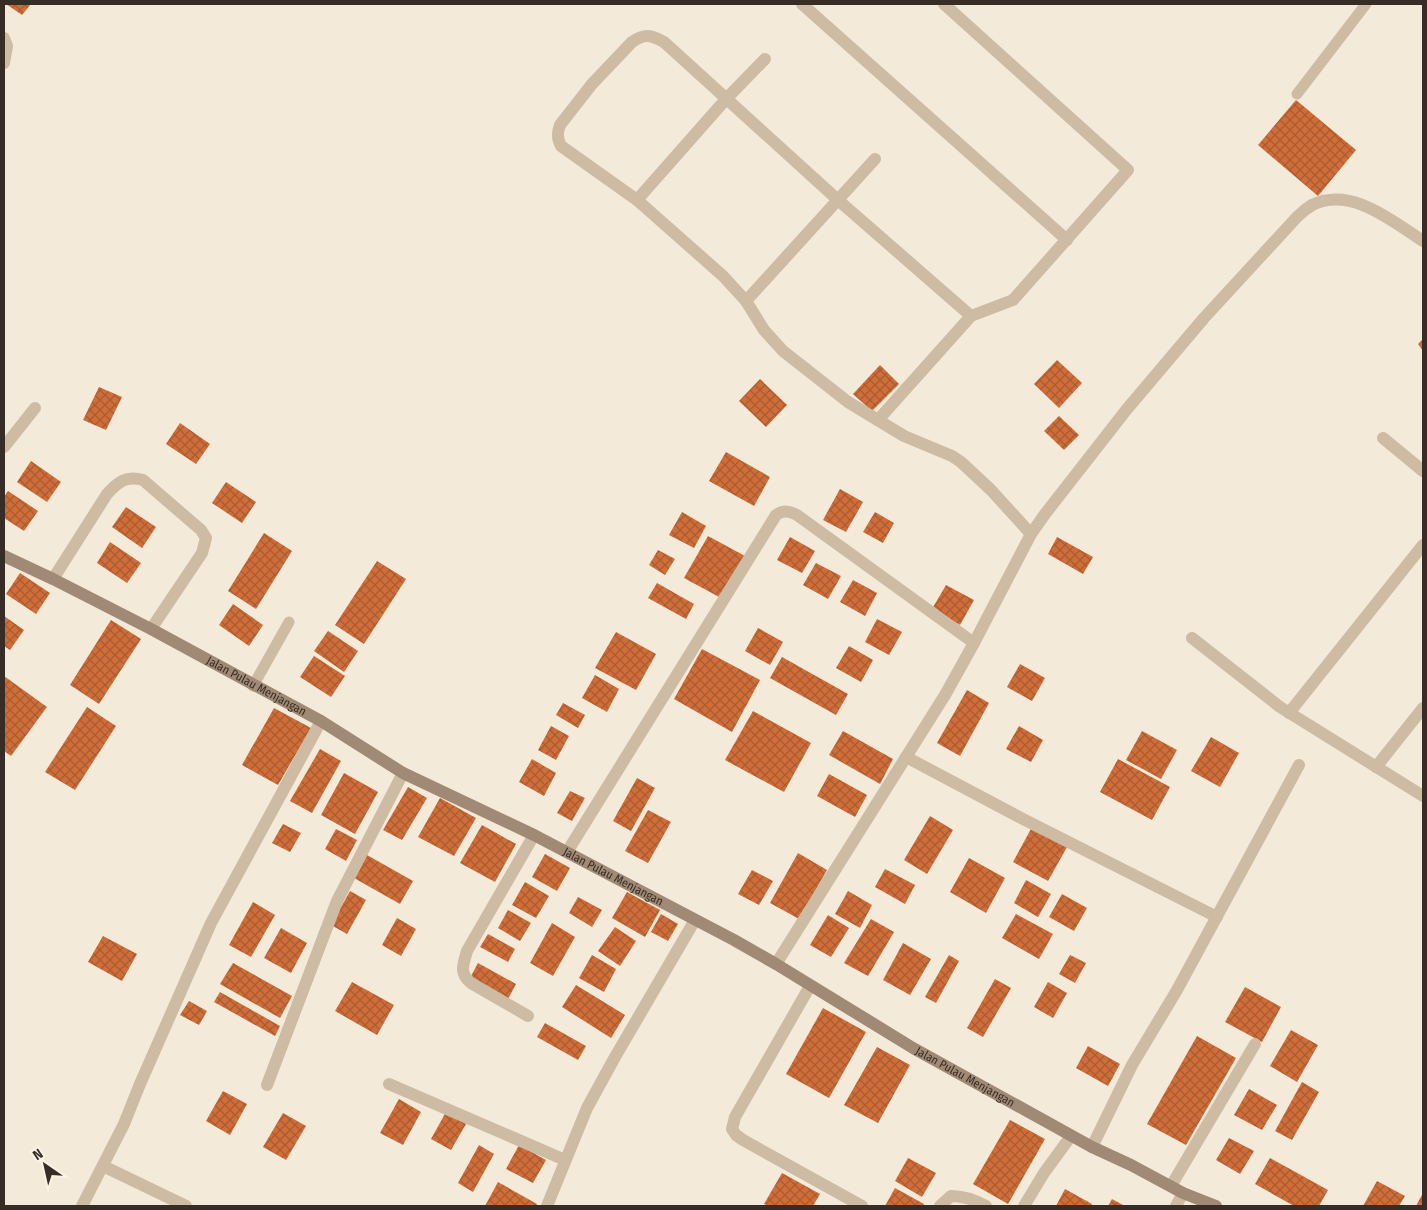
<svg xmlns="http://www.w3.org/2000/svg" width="1427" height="1210" font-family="'Fira Sans Condensed',sans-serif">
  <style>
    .building { fill: url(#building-cross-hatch) }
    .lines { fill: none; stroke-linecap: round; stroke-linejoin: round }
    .lane { stroke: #cdbba4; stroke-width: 11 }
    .street { stroke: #cdbba4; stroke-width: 12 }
    .secondary { stroke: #a08975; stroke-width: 12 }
    .labels { text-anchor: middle; stroke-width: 4; stroke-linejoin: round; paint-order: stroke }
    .street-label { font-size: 12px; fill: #372d26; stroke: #fbf3e5 }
  </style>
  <defs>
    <pattern id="building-cross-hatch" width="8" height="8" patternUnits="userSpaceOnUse" patternTransform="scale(1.25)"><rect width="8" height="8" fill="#d06e3a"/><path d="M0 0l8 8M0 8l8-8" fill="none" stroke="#aa5b31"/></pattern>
  </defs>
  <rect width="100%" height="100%" fill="#f4ead9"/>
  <g class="building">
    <polygon points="6,4 31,4 22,15"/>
    <polygon points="1296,100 1356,150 1318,196 1258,145"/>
    <polygon points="1423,339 1423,351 1418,344"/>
    <polygon points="1057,360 1082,383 1059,408 1034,384"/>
    <polygon points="880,365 899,384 872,411 853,394"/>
    <polygon points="760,379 787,405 766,427 739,401"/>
    <polygon points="99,387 122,397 106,430 83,420"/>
    <polygon points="1059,416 1079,435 1064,450 1044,431"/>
    <polygon points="180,423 210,444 196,464 166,444"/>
    <polygon points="726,452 770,477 754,506 709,481"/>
    <polygon points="31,461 61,482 47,502 17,482"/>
    <polygon points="226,482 256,502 242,523 212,503"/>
    <polygon points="840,489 863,502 846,532 823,520"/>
    <polygon points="8,491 38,511 24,531 4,518 4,497"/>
    <polygon points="126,507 156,527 142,548 112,527"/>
    <polygon points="682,512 706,526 694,548 669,535"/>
    <polygon points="875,512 894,523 883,543 863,532"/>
    <polygon points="264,533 292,551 256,609 228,591"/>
    <polygon points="708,536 745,556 721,598 684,578"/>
    <polygon points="790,537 815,551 802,573 777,560"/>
    <polygon points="1057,537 1093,557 1083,574 1048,554"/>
    <polygon points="110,542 141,563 127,583 97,563"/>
    <polygon points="658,550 675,559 665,575 649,565"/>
    <polygon points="377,561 406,579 364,644 335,625"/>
    <polygon points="816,563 841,576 828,599 803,585"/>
    <polygon points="20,573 50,593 36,614 6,594"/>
    <polygon points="853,580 877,593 865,616 840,602"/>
    <polygon points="657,583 694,604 686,619 648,598"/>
    <polygon points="946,585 974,600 960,625 932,609"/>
    <polygon points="233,604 263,625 249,646 219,625"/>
    <polygon points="4,616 24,630 10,650 4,646"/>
    <polygon points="877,619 902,632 889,655 865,642"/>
    <polygon points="111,620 141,639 99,704 70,685"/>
    <polygon points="758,628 783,642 770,665 745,651"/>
    <polygon points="328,631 358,651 344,672 314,651"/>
    <polygon points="616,632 656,654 636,690 595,668"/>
    <polygon points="849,646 873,660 861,682 836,668"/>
    <polygon points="702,649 760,680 732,732 674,699"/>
    <polygon points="314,656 345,676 331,697 300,677"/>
    <polygon points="782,657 848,694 836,715 770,678"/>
    <polygon points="1020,664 1045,678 1032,701 1007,687"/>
    <polygon points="595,675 619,689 607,712 582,698"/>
    <polygon points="4,676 47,707 11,756 4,751"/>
    <polygon points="967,690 989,703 960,756 937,743"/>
    <polygon points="563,703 585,715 578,728 556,715"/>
    <polygon points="87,707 116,726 75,790 45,772"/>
    <polygon points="274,708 311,728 278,785 242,765"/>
    <polygon points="753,711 811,743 784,792 725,760"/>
    <polygon points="551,726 569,736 556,760 538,750"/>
    <polygon points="1019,726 1043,740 1031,762 1006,749"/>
    <polygon points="843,731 893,759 880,784 829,755"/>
    <polygon points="1142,731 1177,750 1161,779 1126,760"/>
    <polygon points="1211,737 1239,753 1220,787 1191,771"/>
    <polygon points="320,749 341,761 312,813 290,801"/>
    <polygon points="532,759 556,773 544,796 519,782"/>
    <polygon points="1118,759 1170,787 1152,820 1100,792"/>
    <polygon points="344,773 378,792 355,834 321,815"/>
    <polygon points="829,774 867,795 855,817 817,796"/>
    <polygon points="637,778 655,788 631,831 613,821"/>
    <polygon points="408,787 427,798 402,840 383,830"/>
    <polygon points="570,791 585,798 572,821 557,813"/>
    <polygon points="440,798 476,818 454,856 418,837"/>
    <polygon points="648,810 671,822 648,863 625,851"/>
    <polygon points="930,816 953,830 927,874 904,860"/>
    <polygon points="283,824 301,833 290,852 272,843"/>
    <polygon points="482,825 516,844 495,882 460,863"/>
    <polygon points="1032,827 1067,847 1048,881 1013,862"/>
    <polygon points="336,829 357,840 346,861 325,849"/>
    <polygon points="798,853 827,870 799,919 770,903"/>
    <polygon points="545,854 570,868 557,891 532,877"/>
    <polygon points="367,855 413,881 400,904 354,878"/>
    <polygon points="969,858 1005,878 986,913 950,892"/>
    <polygon points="885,869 915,885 905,904 875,887"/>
    <polygon points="752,870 773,881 759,905 738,894"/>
    <polygon points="1026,880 1051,894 1038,917 1014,903"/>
    <polygon points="525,882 549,896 536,918 512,905"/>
    <polygon points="350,891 366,900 347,934 331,925"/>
    <polygon points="848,891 872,905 860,928 835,914"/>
    <polygon points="627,892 660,910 645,937 612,918"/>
    <polygon points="1062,894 1087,908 1074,931 1049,917"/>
    <polygon points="578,897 602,910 592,927 569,913"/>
    <polygon points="253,902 275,915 251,957 229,945"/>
    <polygon points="508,910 531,923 520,941 498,928"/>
    <polygon points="661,914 678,924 668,941 651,932"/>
    <polygon points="1016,914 1053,934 1039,959 1002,938"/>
    <polygon points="828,915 849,928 831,957 810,945"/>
    <polygon points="397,918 416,929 401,956 382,945"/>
    <polygon points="871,919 894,932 868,976 844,963"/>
    <polygon points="552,923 575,937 553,976 530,963"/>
    <polygon points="615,927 636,941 620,966 598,951"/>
    <polygon points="281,928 307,943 291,973 264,958"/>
    <polygon points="488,934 515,949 508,962 480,947"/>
    <polygon points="103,936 137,954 122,981 88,962"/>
    <polygon points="903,943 931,959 910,995 883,980"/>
    <polygon points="592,955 616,969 604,992 579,978"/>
    <polygon points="949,955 959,961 936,1003 925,997"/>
    <polygon points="1070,955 1086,963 1075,983 1059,974"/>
    <polygon points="233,963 292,996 280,1018 220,984"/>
    <polygon points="478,963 516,984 508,999 470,978"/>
    <polygon points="995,979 1011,988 983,1037 967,1028"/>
    <polygon points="352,982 394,1005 377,1035 335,1011"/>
    <polygon points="1048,982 1067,993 1053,1018 1034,1007"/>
    <polygon points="576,985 625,1015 611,1038 562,1007"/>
    <polygon points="1245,987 1281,1007 1262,1042 1225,1022"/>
    <polygon points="220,992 280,1026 275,1036 214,1002"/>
    <polygon points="189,1001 207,1011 199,1025 180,1015"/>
    <polygon points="823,1008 866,1032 829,1098 786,1074"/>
    <polygon points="545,1023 586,1046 578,1060 537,1037"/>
    <polygon points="1291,1030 1318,1045 1297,1082 1270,1066"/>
    <polygon points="1197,1036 1236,1058 1186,1145 1147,1124"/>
    <polygon points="1088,1046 1120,1064 1108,1086 1076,1068"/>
    <polygon points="877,1047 910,1065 878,1123 844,1105"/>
    <polygon points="1302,1082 1319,1092 1292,1140 1275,1131"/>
    <polygon points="1249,1089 1277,1105 1262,1130 1234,1115"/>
    <polygon points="223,1091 247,1104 230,1135 206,1121"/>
    <polygon points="399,1099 421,1112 403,1145 380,1133"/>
    <polygon points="446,1112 466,1124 451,1150 431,1139"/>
    <polygon points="283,1113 306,1126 286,1160 263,1147"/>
    <polygon points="1010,1120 1045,1139 1008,1204 973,1184"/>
    <polygon points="1229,1138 1254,1151 1240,1174 1216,1160"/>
    <polygon points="479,1145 494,1154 473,1192 458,1183"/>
    <polygon points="519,1145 546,1160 533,1183 506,1169"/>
    <polygon points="908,1158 936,1173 922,1197 895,1181"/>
    <polygon points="1270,1158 1328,1190 1319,1206 1294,1206 1255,1184"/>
    <polygon points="782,1173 820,1194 813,1206 769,1206 764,1204"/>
    <polygon points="1377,1181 1405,1196 1399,1206 1363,1206"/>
    <polygon points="498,1182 537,1204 536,1206 485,1206"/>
    <polygon points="895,1188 924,1204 923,1206 885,1206"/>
    <polygon points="1065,1189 1092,1204 1091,1206 1056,1206"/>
    <polygon points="1423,1193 1423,1206 1416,1206"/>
    <polygon points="1112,1199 1125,1206 1108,1206"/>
  </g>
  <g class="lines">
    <g class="lane">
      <polyline points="1297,94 1366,4"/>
      <polyline points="253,686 289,622"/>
    </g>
    <g class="street">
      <polyline points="802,4 1067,240"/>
      <polyline points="4,38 7,46 4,63"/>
      <polyline points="637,200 727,98 765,59"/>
      <polyline points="746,301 875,159"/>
      <path d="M 971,316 L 838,200 L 664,42 C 651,35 645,33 632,42 L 592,84 L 560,125 C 557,133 557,138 561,146 L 637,200 L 723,276 L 746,301 L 764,330 L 783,351 L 848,402 L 904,436 L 952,456 L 961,462 L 991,490 L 1031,534"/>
      <polyline points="878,420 971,316 1013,300 1128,170 944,4"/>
      <polyline points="1383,438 1423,471"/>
      <polyline points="4,447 35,408"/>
      <path d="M 53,579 L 107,494 C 118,482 126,475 143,480 L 201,530 L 206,538 L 202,553 L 151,629"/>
      <polyline points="1192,638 1280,707 1423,796"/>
      <polyline points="1289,713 1423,545"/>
      <polyline points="906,757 1023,819 1217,917"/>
      <polyline points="1376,767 1423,708"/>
      <path d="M 567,852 L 776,515 C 784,510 789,511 797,515 L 974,643"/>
      <path d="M 776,964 L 945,695 L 974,643 L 1031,534 L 1045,514 L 1127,409 L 1204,318 L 1297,217 C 1301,213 1307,208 1312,205 C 1351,186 1392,221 1423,241"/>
      <polyline points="810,986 735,1117 732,1129 736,1135 743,1140 862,1206"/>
      <path d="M 528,1016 L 471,983 C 459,973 463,965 467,951 L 534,835"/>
      <polyline points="389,1084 565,1160"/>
      <polyline points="267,1085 337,901 403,773"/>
      <polyline points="1092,1147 1132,1065 1177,990 1299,765"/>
      <polyline points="103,1166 186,1206"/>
      <polyline points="1171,1186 1255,1044"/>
      <polyline points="82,1206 124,1124 140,1084 211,923 321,721"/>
      <polyline points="547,1206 587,1108 615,1057 695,920"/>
      <path d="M 940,1206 L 951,1196 C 964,1196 975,1200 986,1206"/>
      <polyline points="1024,1206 1044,1173 1071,1136"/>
      <polyline points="1176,1206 1183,1193"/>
    </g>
    <path class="secondary" id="s1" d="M 4,556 L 53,579 L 151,629 L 321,721 L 403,773 L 534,835 L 734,940 L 776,964 L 913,1048 L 1092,1147 L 1131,1165 L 1183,1193 L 1216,1206"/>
  </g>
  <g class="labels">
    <g class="street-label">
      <text dy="4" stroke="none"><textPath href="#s1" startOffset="284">Jalan Pulau Menjangan</textPath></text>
      <text dy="4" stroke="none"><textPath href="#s1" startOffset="689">Jalan Pulau Menjangan</textPath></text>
      <text dy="4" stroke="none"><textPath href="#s1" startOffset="1094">Jalan Pulau Menjangan</textPath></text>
    </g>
  </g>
  <rect width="1427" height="1210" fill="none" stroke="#372d26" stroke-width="10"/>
  <g transform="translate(45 1165) rotate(326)" stroke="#fbf3e5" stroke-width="4" paint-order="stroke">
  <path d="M0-4L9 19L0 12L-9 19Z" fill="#372d26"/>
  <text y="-8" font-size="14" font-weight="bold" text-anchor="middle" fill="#372d26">N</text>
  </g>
</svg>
